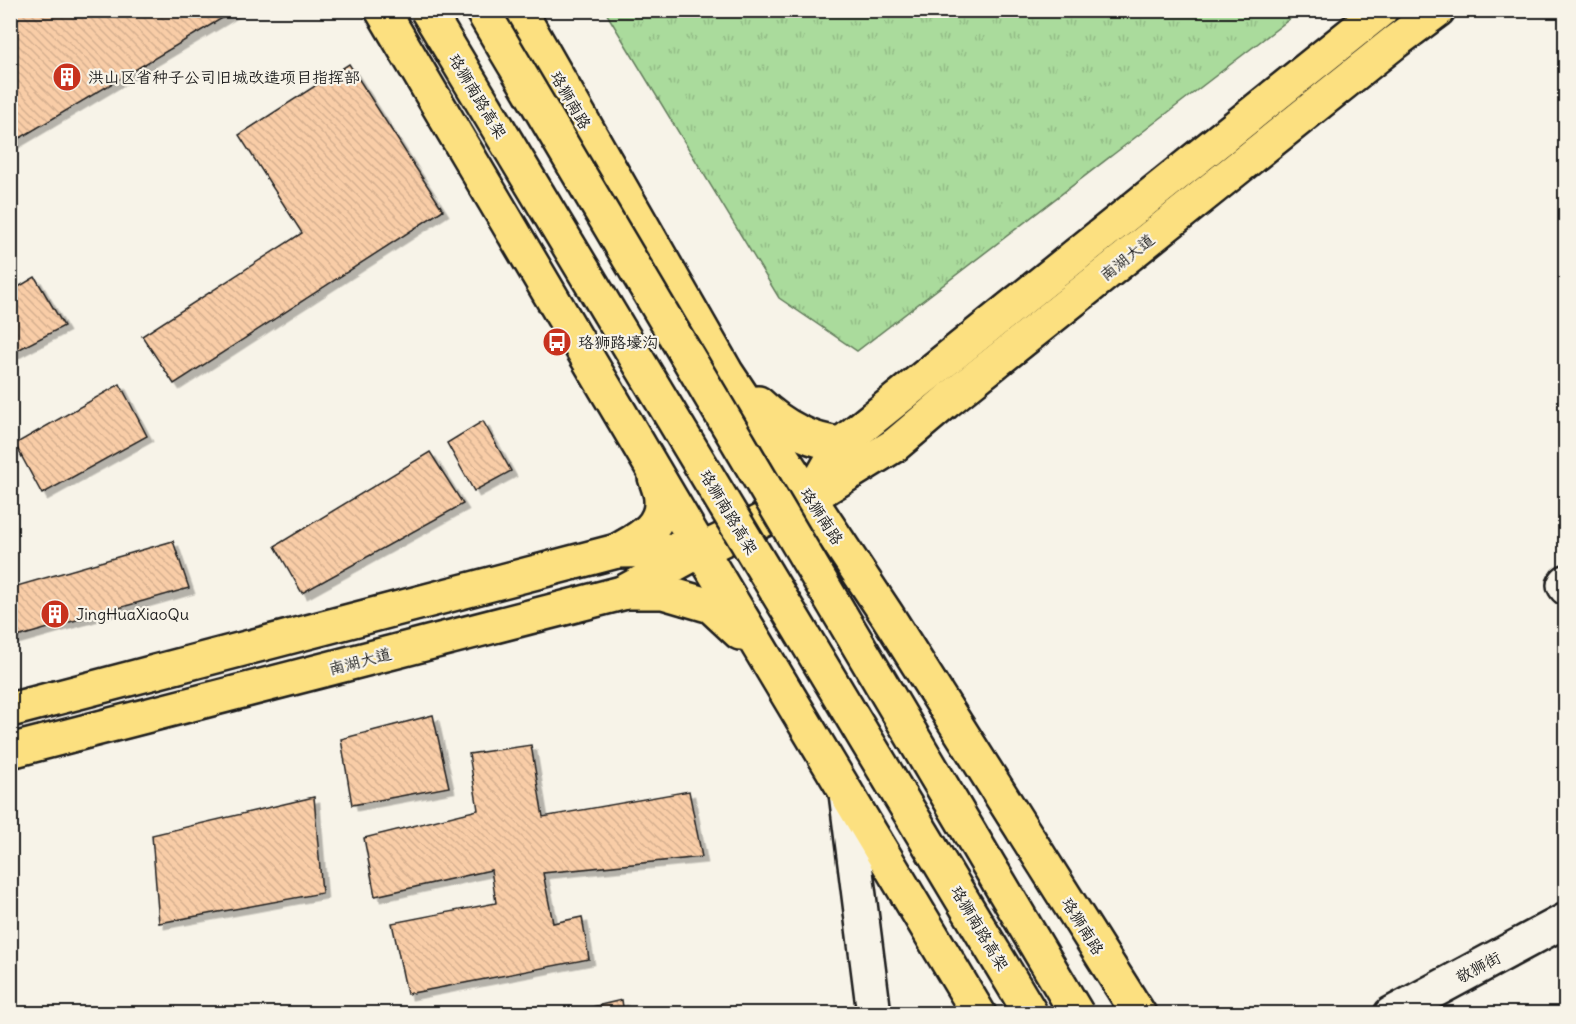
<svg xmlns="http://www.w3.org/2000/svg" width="1576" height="1024" font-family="Delius,'LXGW WenKai TC',sans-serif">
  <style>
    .grass { fill: url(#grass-tufts); stroke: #637c5c; stroke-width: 1.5 }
    .building { fill: url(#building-back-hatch); stroke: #1c1c1c; stroke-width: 1.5; filter: url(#shadow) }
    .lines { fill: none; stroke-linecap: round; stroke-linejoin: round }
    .minor-casing { stroke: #1c1c1c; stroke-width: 38 }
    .tertiary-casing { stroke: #1c1c1c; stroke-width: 38 }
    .primary-casing { stroke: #1c1c1c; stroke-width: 38 }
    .minor { stroke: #f7f3e8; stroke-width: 33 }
    .tertiary { stroke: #f7f3e8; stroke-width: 33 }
    .primary { stroke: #fce080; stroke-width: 33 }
    .trunk-bridge-casing { stroke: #1c1c1c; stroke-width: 38; stroke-linecap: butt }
    .trunk-bridge { stroke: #fce080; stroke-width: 33 }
    .labels { text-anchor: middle; stroke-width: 4.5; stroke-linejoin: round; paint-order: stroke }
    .poi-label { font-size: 16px; fill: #1c1c1c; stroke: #f7f3e8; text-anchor: start }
    .street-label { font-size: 16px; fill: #1c1c1c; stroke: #f7f3e8 }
  </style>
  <defs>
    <pattern id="grass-tufts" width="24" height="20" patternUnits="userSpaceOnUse" patternTransform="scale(1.5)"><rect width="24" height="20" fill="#aadb9c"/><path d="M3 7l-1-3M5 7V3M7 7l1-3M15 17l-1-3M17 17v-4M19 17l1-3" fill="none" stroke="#92bb86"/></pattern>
    <pattern id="building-back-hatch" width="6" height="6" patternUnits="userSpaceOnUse" patternTransform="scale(1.5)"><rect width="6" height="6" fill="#f9cda7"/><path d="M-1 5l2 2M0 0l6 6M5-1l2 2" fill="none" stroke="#d5af8f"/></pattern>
    <filter id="shadow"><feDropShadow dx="5.5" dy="5.5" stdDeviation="0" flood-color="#0004"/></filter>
  </defs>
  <rect width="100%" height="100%" fill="#f7f3e8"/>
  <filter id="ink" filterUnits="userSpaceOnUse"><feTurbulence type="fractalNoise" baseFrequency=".0167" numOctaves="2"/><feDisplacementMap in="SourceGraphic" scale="12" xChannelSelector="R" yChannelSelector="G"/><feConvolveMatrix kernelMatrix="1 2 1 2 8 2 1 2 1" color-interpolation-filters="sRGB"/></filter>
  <g filter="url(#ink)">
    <polygon class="grass" points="605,11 1300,11 857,351 779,298"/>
    <g class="building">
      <polygon points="10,10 236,10 10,144"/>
      <polygon points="349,64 443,210 174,384 142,336 302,233 239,135"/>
      <polygon points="35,277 64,326 10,354 10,292"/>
      <polygon points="120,384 147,436 42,494 15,444"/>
      <polygon points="483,421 511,471 474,491 447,443"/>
      <polygon points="430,452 463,504 302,593 275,546"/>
      <polygon points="173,541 189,588 10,639 10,588"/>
      <polygon points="433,715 449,787 352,805 341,739"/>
      <polygon points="531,745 543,817 689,791 702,857 543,873 553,923 582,917 589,959 407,994 392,923 496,903 491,870 375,896 364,838 478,810 469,754"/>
      <polygon points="314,797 322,893 159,923 152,835"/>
      <polygon points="622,1000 624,1014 562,1014"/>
    </g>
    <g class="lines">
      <g class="minor-casing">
        <g id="minor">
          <polyline points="1566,582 1564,585 1566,588"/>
          <polyline points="846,793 874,1014"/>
        </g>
      </g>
      <g class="tertiary-casing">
        <polyline id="tertiary" points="1391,1014 1566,920"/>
      </g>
      <g class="primary-casing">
        <g id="primary">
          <polyline points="382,10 701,550 979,1014"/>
          <polyline points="519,10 726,372 887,615 1139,1014"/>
          <path d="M 758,403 C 781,425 809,441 841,444"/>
          <polyline points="811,496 841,444 1381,10"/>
          <path d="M 617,551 C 637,539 663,528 661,500 C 661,492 657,484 655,477"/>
          <polyline points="624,592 663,592 711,606 740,633"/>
          <polyline points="10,710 617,551 696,550"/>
          <polyline points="10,751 622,593 701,550 811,497 895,445 947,401 1395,42 1438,10"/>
        </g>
      </g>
      <use href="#minor" class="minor"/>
      <use href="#tertiary" class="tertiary"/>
      <use href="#primary" class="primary"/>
      <g class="trunk-bridge-casing">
        <g id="trunk-bridge">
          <polyline points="427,10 1031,1014"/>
          <polyline points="482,10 1077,1014"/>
        </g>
      </g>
      <use href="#trunk-bridge" class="trunk-bridge"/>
    </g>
  </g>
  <defs>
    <g id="building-disc" transform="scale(1.5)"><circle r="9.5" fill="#c8321e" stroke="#f7f3e8"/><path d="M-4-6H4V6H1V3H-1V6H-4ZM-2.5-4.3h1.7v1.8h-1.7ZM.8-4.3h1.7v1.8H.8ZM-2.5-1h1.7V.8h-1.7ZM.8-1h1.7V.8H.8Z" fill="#fff"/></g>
    <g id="bus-disc" transform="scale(1.5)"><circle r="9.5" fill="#c8321e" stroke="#f7f3e8"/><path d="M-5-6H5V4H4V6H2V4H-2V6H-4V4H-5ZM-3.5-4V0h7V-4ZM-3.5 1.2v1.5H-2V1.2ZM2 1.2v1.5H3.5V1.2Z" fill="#fff"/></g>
  </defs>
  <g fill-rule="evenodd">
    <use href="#building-disc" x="67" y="77"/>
    <use href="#bus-disc" x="557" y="342"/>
    <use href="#building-disc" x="55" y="614"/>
  </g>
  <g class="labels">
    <g class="poi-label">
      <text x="88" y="83">洪山区省种子公司旧城改造项目指挥部</text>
      <text x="578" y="348">珞狮路壕沟</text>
      <text x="76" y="620">JingHuaXiaoQu</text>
    </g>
    <g class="street-label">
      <text transform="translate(478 96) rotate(59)" y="6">珞狮南路高架</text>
      <text transform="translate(571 100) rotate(60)" y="6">珞狮南路</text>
      <text transform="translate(1127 257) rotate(-39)" y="6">南湖大道</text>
      <text transform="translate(729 512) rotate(59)" y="6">珞狮南路高架</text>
      <text transform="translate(822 516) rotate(57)" y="6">珞狮南路</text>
      <text transform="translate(360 661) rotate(-15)" y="6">南湖大道</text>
      <text transform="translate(1083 926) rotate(58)" y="6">珞狮南路</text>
      <text transform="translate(980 928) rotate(59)" y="6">珞狮南路高架</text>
      <text transform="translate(1478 967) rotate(-28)" y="6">敬狮街</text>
    </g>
  </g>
  <rect width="1576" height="1024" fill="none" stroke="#f7f3e8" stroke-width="36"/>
  <rect x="18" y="18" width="1540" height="988" fill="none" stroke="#1c1c1c" stroke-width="2" filter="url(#ink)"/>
</svg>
